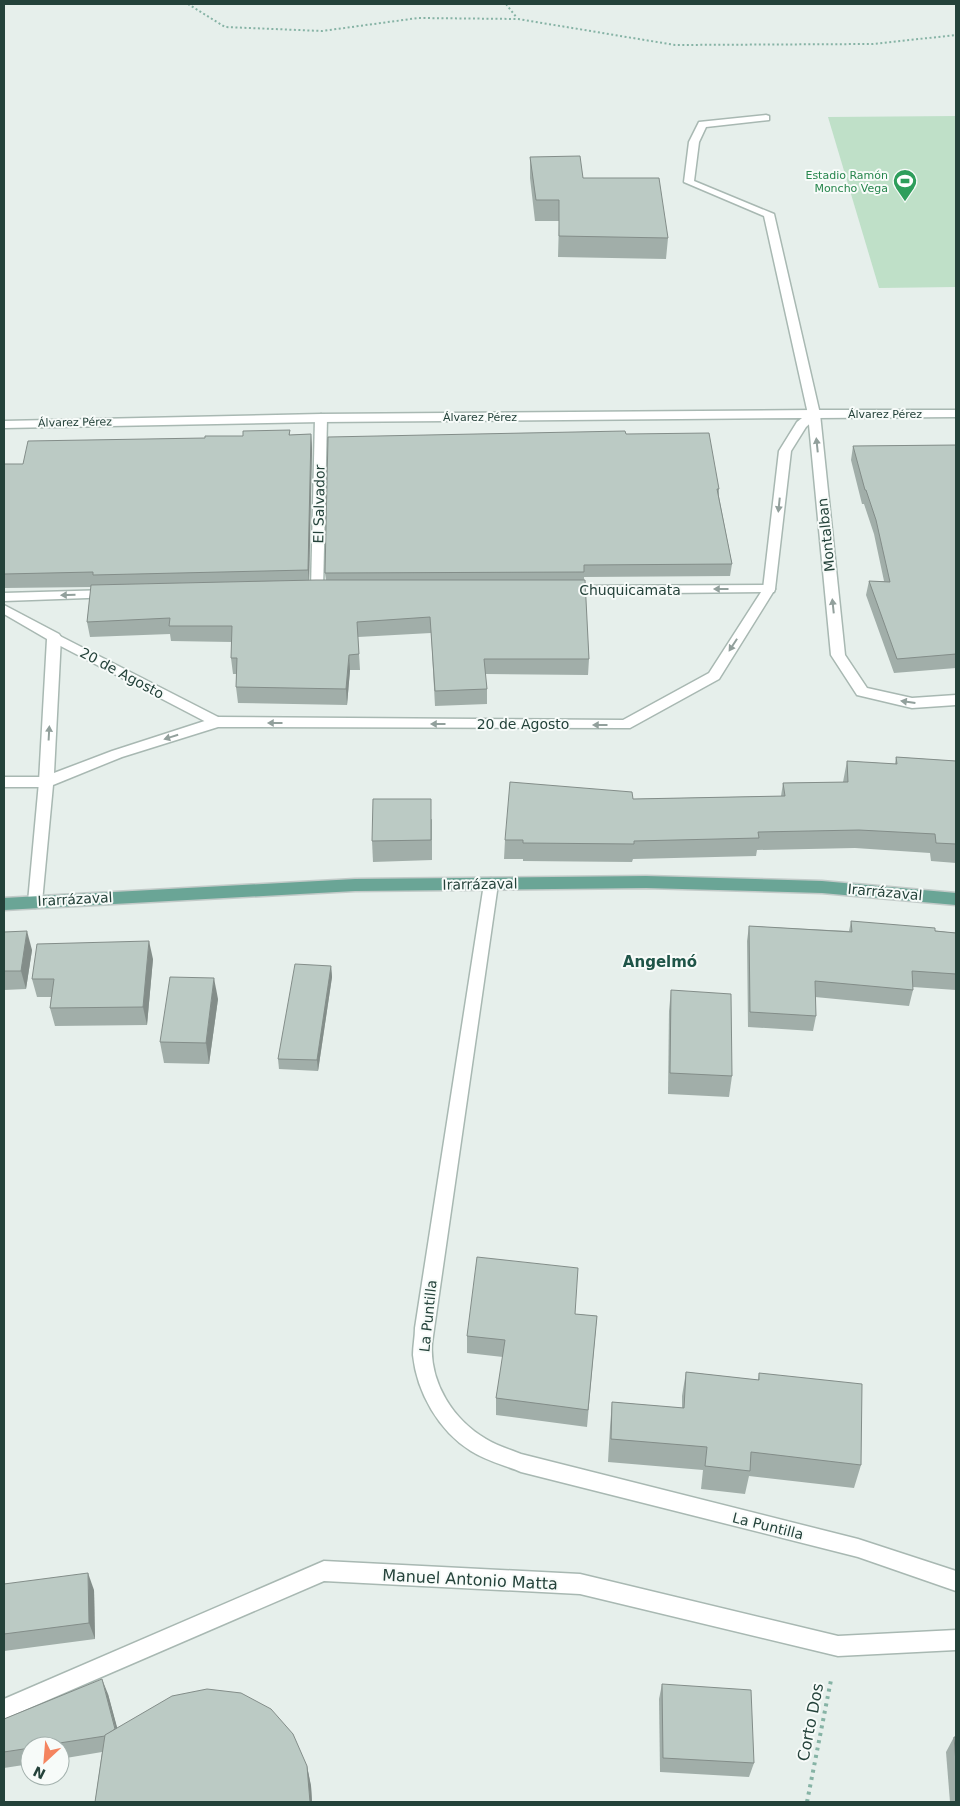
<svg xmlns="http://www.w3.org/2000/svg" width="960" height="1806" font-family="'DejaVu Sans',sans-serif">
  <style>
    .green { fill: #bfe0c8 }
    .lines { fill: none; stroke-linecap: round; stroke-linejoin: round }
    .minor-casing { stroke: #a8b8b2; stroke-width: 3 }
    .tertiary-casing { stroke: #a8b8b2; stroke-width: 3 }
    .primary-casing { stroke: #c2cac8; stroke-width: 3 }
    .path-far1 { stroke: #86b3a5; stroke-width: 2; stroke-dasharray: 2 2.5; stroke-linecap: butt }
    .path { stroke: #86b3a5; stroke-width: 4; stroke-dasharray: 3 4.5; stroke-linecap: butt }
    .minor { fill: #fff; fill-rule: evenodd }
    .tertiary { fill: #fff; fill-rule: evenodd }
    .primary { fill: #6aa596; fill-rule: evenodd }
    .wall { fill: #a1aea9 }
    .shaded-wall { fill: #838d89 }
    .building { fill: #bbcac4; stroke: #838d89 }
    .oneway { fill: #92a09c }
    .labels { text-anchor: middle; stroke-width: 4; stroke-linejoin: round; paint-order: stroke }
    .far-leisure-label { font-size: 11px; fill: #27864d; stroke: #f7fbf9; text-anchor: end }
    .far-street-label { font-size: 11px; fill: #24423a; stroke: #f7fbf9 }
    .street-label { font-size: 14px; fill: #24423a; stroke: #f7fbf9 }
    .neighbourhood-label { font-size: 15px; font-weight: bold; fill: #1f5548; stroke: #f7fbf9 }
    .near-street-label { font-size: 16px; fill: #24423a; stroke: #f7fbf9 }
  </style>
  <rect width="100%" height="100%" fill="#e6efeb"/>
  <polygon class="green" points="956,116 956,287 879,288 828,117"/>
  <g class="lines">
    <g class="minor-casing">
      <g id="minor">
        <polygon points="766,115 769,116 769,120 706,127 699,142 694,181 774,214 820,414 845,655 867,688 912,698 956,695 956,705 912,708 857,695 831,655 808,414 764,216 684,182 689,142 699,122"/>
        <polygon points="321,414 327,418 323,590 317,594 311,590 315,418"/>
        <polygon points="769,585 775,589 774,592 566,594 560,590 566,586"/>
        <polygon points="110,590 115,591 116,594 115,597 4,601 4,593"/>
        <polygon points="54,633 222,719 224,722 222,725 212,725 49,640 47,637 49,634"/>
        <polygon points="4,777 46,777 51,778 53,782 51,786 46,787 4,787"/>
        <path d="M 491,878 L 496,880 L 498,884 L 432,1343 C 429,1382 453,1420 486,1439 C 497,1446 509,1449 521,1454 L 858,1539 L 956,1571 L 956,1591 L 858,1557 L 521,1472 C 504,1465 487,1461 471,1451 C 439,1431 417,1393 413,1355 C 413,1346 415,1337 415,1328 L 484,884 L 486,880 Z"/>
        <polygon points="324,1561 580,1574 838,1636 956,1630 956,1650 838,1656 580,1594 324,1581 4,1719 4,1699"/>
      </g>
    </g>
    <g class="tertiary-casing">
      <polygon id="tertiary" points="814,410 956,410 956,417 816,418 806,427 791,451 775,589 719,679 630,728 218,727 122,757 53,785 42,902 40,906 35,908 30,906 28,902 39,782 47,639 4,614 4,605 59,634 61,637 54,773 112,751 217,717 623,720 709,673 763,589 779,451 797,422 802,418 321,422 4,428 4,421 321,414"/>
    </g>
    <g class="primary-casing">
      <polygon id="primary" points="646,876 822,881 956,893 956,905 822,893 646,888 355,891 4,910 4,898 355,879"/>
    </g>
    <g class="path-far1">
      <polyline points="188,4 225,27 322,31 418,18 518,19 675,45 873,44 956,35"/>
      <polyline points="506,4 517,18"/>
    </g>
    <polyline class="path" points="807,1802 831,1680"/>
    <use href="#minor" class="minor"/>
    <use href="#tertiary" class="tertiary"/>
    <use href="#primary" class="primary"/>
  </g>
  <g class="wall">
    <polygon points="530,157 583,178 668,238 666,259 558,257 559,221 535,221 530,178"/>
    <polygon points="290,430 290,435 311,434 312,449 309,581 326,580 325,573 626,434 719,489 719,497 732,564 730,576 584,577 589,659 588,675 485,674 487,689 487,704 435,706 431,633 358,637 360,670 350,670 347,705 238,703 236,687 236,674 233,674 231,658 232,642 171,641 170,634 90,637 87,622 91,587 4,588 4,464 23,464 205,438 243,436"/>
    <polygon points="956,445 956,668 894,673 866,595 869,581 884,581 874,534 864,504 862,504 851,460 853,446"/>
    <polygon points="896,757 956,761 956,863 931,861 930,853 855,848 757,850 756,856 633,859 632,862 523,861 523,859 504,859 505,840 633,799 781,796 783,783 843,782 847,761 895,764"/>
    <polygon points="432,819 432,860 373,862 372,841"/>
    <polygon points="851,921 956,933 956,990 913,987 913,990 909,1006 815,997 816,1016 813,1031 748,1027 747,941 749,926 849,931"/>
    <polygon points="4,932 32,950 26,989 4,990"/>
    <polygon points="153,959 147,1025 55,1026 50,1008 51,997 37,997 32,979"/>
    <polygon points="331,966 332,977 318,1071 279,1069 278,1059"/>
    <polygon points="671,990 732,1076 729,1097 668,1094 669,1011"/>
    <polygon points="218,999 209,1064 164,1063 160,1042"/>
    <polygon points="575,1314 597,1316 587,1427 496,1415 496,1398 503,1357 467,1353 467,1336"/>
    <polygon points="686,1372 758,1380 759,1373 861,1465 854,1488 749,1476 745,1494 701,1489 703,1470 608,1462 610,1427 612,1402 682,1408 682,1396"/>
    <polygon points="4,1584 94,1590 95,1639 4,1651"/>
    <polygon points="662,1684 754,1763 749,1777 660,1772 659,1699"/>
    <polygon points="108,1694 117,1728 307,1766 311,1786 312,1802 95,1802 102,1752 60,1759 60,1746 30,1746 30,1764 4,1768 4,1719"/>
    <polygon points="954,1737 956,1737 956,1802 950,1802 946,1752"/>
  </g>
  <g class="shaded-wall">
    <polygon points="311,434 312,449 309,584 308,570"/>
    <polygon points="349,655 350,670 347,705 346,689"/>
    <polygon points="27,931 32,950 26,989 21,971"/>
    <polygon points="149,941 153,959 147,1025 143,1007"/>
    <polygon points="331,966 332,977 318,1071 317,1060"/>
    <polygon points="214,978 218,999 209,1064 206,1043"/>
    <polygon points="88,1573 94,1590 95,1639 89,1623"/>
    <polygon points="102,1679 108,1694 123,1749 117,1734"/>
    <polygon points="307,1766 311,1786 312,1802 310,1802"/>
  </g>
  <g class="building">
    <polygon points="580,156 583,178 659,178 668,238 559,236 559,200 536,200 530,157"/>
    <polygon points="290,430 289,435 311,434 308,570 93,575 93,572 4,574 4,464 23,464 28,441 205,438 205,436 243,436 243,431"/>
    <polygon points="625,431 626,434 709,433 719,489 717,489 732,564 584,565 584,572 325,573 328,437"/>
    <polygon points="956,445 956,654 897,659 869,581 890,582 876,520 866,490 865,490 853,446"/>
    <polygon points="316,580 585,580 589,659 484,659 487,689 435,691 430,617 357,622 359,654 349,655 346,689 236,687 237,658 231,658 232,626 169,626 170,618 87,622 91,585"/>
    <polygon points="896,757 956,761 956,844 936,843 935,834 859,830 758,832 759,838 634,841 634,844 523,843 523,840 505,840 510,782 632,792 633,799 785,796 783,783 848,782 847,761 897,764"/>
    <polygon points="373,799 431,799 431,840 372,841"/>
    <polygon points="851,921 935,928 935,931 956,933 956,974 912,971 913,990 815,981 816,1016 750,1012 749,926 852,932"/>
    <polygon points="27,931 21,971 4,971 4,932"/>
    <polygon points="149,941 143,1007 50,1008 54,979 32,979 37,944"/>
    <polygon points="295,964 331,966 317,1060 278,1059"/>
    <polygon points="170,977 214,978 206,1043 160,1042"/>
    <polygon points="671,990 731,994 732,1076 670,1073"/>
    <polygon points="477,1257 578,1268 575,1314 597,1316 588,1410 496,1398 505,1340 467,1336"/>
    <polygon points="686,1372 759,1380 759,1373 862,1384 861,1465 751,1452 750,1471 705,1466 707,1447 611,1439 612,1402 684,1408"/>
    <polygon points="88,1573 89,1623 4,1634 4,1584"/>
    <polygon points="102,1679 115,1729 105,1736 40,1746 30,1746 30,1748 4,1752 4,1719"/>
    <polygon points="662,1684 751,1690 754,1763 663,1758"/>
    <polygon points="207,1689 241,1693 271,1709 293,1734 307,1766 310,1802 95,1802 105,1735 172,1696"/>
    <polygon points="954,1737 956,1737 956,1763"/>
  </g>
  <defs><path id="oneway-solid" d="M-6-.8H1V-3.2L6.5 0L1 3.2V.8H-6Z" transform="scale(1.25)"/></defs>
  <g class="oneway">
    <use href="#oneway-solid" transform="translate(817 445) rotate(-96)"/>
    <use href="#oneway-solid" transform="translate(779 505) rotate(96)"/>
    <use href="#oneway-solid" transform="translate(721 589) rotate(180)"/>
    <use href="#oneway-solid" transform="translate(68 595) rotate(179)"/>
    <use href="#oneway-solid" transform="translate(833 606) rotate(-96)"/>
    <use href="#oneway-solid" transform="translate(733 645) rotate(123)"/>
    <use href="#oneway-solid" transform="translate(908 702) rotate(-172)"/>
    <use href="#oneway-solid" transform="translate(275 723) rotate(-180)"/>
    <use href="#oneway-solid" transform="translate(438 724) rotate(-180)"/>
    <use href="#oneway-solid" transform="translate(600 725) rotate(-180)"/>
    <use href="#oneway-solid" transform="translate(49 733) rotate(-87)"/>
    <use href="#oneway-solid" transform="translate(171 737) rotate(163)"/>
  </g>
  <defs>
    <g id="stadium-pin" transform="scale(1.25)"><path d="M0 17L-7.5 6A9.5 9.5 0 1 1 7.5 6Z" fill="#2e9e5b" stroke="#f7fbf9"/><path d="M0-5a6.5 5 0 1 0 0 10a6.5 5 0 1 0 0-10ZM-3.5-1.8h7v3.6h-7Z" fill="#fff"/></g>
  </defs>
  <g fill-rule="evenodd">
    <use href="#stadium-pin" x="905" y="181"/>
  </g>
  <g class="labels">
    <g class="far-leisure-label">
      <text x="888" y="179">Estadio Ramón<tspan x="888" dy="13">Moncho Vega</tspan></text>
    </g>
    <g class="far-street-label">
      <text x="885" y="418">Álvarez Pérez</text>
      <text x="480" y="421">Álvarez Pérez</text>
      <text transform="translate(75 422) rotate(-1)" y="4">Álvarez Pérez</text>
    </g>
    <g class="street-label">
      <text transform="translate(319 504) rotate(-89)" y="5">El Salvador</text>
      <text transform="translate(826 535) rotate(-96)" y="5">Montalban</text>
      <text x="630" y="595">Chuquicamata</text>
      <text transform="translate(122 673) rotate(28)" y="5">20 de Agosto</text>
      <text x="523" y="729">20 de Agosto</text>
      <text transform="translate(480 884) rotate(-1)" y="5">Irarrázaval</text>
      <text transform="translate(885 892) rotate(5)" y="5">Irarrázaval</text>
      <text transform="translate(75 899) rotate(-3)" y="5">Irarrázaval</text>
      <text transform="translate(428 1316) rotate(-84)" y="5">La Puntilla</text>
      <text transform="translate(768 1526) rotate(14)" y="5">La Puntilla</text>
    </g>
    <g class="neighbourhood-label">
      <text x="660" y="967">Angelmó</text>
    </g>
    <g class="near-street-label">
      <text transform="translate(470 1579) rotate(3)" y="6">Manuel Antonio Matta</text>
      <text transform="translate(810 1722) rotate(-79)" y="6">Corto Dos</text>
    </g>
  </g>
  <rect width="960" height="1806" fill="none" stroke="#24423a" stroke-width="10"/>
  <g transform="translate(45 1761) rotate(206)"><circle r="24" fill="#f7fbf9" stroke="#a3b1ad"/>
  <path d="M0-4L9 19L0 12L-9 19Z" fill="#f4845f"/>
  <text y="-8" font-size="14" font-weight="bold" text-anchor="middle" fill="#24423a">N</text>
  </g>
</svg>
